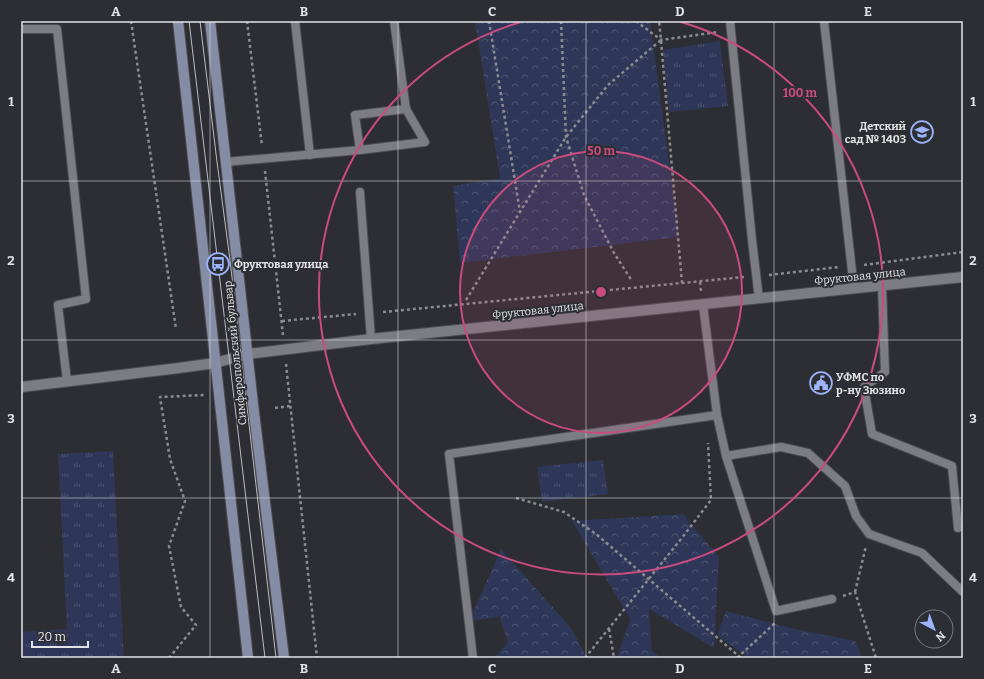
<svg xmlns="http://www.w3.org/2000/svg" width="984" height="679" font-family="Bitter,serif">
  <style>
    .forest { fill: url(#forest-crowns) }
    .park { fill: url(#park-tufts) }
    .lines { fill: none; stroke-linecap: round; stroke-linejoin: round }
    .lane-casing { stroke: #4b4c4f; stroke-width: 10 }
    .street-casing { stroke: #4b4c4f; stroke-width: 12 }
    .secondary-casing { stroke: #4b4c4f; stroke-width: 12 }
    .path { stroke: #8b8c90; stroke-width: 2.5; stroke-dasharray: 3 3; stroke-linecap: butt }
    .lane { stroke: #7b7d82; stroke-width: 8 }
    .street { stroke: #7b7d82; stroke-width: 10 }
    .secondary { stroke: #858da6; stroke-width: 10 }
    .tram { stroke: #bcbdc0; stroke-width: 1 }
    .grid { fill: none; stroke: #e3e4e7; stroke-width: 1; stroke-opacity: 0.55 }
    .ring { fill: none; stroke: #ca4b7e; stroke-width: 2 }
    .labels { text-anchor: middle; stroke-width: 4; stroke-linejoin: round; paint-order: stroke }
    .poi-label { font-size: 11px; font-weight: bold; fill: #e3e4e7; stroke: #2d2e33; text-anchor: start }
    .street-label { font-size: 11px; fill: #e3e4e7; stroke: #2d2e33 }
    .centre { fill: #ca4b7e; stroke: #2d2e33; stroke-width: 2 }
    .ring-label { font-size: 12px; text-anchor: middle; font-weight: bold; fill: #ca4b7e; stroke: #2d2e33; stroke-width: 4; stroke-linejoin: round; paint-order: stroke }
    .neatline { fill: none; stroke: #e3e4e7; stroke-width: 1.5 }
    .grid-label { font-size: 13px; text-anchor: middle; font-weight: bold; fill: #e3e4e7 }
  </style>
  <defs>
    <pattern id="forest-crowns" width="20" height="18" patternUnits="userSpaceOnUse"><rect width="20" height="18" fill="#2e3758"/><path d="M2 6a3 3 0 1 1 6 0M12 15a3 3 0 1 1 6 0" fill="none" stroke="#4c5470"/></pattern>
    <pattern id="park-tufts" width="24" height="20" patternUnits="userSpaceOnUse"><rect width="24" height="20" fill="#2e3758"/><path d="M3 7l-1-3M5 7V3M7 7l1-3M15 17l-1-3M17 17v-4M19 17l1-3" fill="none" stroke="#4c5470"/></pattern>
  </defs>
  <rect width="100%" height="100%" fill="#2d2e33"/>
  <g class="forest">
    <polygon points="475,21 650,21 679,237 460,263 453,186 500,178"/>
    <polygon points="683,514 719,557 714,648 649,609 652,651 661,658 617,658 630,619 572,521"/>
    <polygon points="501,549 572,629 587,658 494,658 508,642 499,617 469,621"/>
    <polygon points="726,611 790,628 855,641 863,658 748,658 717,635"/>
  </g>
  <g class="park">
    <polygon points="720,41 728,106 669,112 663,50"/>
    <polygon points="113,451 124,658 21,658 21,632 67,629 58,454"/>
    <polygon points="603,460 608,494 542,502 537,467"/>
  </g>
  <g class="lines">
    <g class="lane-casing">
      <g id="lane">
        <polyline points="295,21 310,155"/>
        <polyline points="730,21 752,240 759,299"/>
        <polyline points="824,21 854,289"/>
        <polyline points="21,29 57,29 86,299 58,305 67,381"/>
        <polyline points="360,150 355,115 406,109"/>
        <polyline points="225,162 360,150 425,142 406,109 394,21"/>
        <polyline points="360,192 371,339"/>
        <polyline points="882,286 885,372 864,387 872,434 952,466 958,528"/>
        <polyline points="703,305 717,415 726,456 776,611 832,599"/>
        <polyline points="726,456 781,447 808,453 845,486 856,516 869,534 922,553 963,592"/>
        <polyline points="473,658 449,454 717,415"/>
      </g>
    </g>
    <g class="street-casing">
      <polyline id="street" points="21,387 179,368 215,363 248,354 371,339 963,277"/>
    </g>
    <g class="secondary-casing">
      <g id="secondary">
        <polyline points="178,21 248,658"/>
        <polyline points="210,21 253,404 284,658"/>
      </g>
    </g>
    <g class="path">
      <polyline points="131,21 176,329"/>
      <polyline points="247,21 262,146"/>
      <polyline points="489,21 520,212"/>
      <polyline points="561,21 566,137 584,195 614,253 632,281"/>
      <polyline points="636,21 661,40 718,32"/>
      <polyline points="661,41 682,283"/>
      <polyline points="265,171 283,335"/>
      <polyline points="864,265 963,252"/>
      <polyline points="769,275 839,267"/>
      <polyline points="700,282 701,291"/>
      <polyline points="466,300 566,137 608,85 661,40 659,21"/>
      <polyline points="383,312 744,277"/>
      <polyline points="282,321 356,314"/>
      <polyline points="286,364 317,658"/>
      <polyline points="275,408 290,406"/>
      <polyline points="516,498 564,512 596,534 741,658"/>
      <polyline points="855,592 866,546"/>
      <polyline points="843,596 855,592 876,658"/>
      <polyline points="609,629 614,658"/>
      <polyline points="169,658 196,625 181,607 169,546 185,501 170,459 160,397 205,395"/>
      <polyline points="585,658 681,539 711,500 708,443"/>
      <polyline points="737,658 775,623"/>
    </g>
    <use href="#lane" class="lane"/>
    <use href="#street" class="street"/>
    <use href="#secondary" class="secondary"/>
    <g class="tram">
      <polyline points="189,21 265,658"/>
      <polyline points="200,21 217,162 230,260 276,658"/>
    </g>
  </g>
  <path class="grid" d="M 210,21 L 210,658M 398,21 L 398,658M 586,21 L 586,658M 774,21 L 774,658M 21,181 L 963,181M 21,340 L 963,340M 21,498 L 963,498"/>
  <circle cx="601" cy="292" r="141" fill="#ca4b7e" fill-opacity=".12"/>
  <g class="ring">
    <circle cx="601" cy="292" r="141"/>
    <path d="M681 22A282 282 0 1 1 521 22"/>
  </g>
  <defs>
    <g id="school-ring" transform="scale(1.15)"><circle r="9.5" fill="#2d2e33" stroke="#9db4fd" stroke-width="1.5"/><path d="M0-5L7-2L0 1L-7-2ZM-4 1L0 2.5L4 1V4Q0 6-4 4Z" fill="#9db4fd"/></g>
    <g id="bus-ring" transform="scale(1.15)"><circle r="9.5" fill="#2d2e33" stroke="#9db4fd" stroke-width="1.5"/><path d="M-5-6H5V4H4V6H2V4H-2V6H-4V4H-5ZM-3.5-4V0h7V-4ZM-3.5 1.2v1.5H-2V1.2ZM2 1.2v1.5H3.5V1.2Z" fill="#9db4fd"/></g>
    <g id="civic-ring" transform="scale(1.15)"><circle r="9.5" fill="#2d2e33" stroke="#9db4fd" stroke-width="1.5"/><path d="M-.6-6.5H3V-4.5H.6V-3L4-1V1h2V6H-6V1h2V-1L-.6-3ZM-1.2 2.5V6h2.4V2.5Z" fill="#9db4fd"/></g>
  </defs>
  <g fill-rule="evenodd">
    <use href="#school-ring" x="922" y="132"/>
    <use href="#bus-ring" x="218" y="264"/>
    <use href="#civic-ring" x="821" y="383"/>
  </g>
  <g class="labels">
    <g class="poi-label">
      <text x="906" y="130" text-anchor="end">Детский<tspan x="906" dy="13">сад № 1403</tspan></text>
      <text x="234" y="268">Фруктовая улица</text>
      <text x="836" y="381">УФМС по<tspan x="836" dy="13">р-ну Зюзино</tspan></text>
    </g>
    <g class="street-label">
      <text transform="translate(860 276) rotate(-6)" y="4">Фруктовая улица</text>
      <text transform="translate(538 310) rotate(-6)" y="4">Фруктовая улица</text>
      <text transform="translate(235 353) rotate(-96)" y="4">Симферопольский бульвар</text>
    </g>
  </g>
  <circle cx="601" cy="292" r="6" class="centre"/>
  <g class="ring-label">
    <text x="800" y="97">100 m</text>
    <text x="601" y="155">50 m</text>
  </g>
  <rect width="984" height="679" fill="none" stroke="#2d2e33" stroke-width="44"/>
  <g transform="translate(934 629) rotate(139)"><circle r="19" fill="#2d2e33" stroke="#76777b"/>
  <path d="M0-3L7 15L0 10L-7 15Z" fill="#9db4fd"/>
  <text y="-6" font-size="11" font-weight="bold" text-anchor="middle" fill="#e3e4e7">N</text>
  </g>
  <path d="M32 641v6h56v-6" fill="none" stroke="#e3e4e7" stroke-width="2"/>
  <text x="38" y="641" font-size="12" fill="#e3e4e7" stroke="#2d2e33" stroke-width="3" paint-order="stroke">20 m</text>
  <rect x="22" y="22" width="940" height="635" class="neatline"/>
  <g class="grid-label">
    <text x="116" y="16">A</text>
    <text x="304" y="16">B</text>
    <text x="492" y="16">C</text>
    <text x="680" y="16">D</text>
    <text x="868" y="16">E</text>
    <text x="11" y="106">1</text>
    <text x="973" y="106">1</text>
    <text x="11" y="265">2</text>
    <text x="973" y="265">2</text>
    <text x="11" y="423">3</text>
    <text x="973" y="423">3</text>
    <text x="11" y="582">4</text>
    <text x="973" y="582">4</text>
    <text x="116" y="673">A</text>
    <text x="304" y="673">B</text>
    <text x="492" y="673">C</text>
    <text x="680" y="673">D</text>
    <text x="868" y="673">E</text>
  </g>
</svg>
